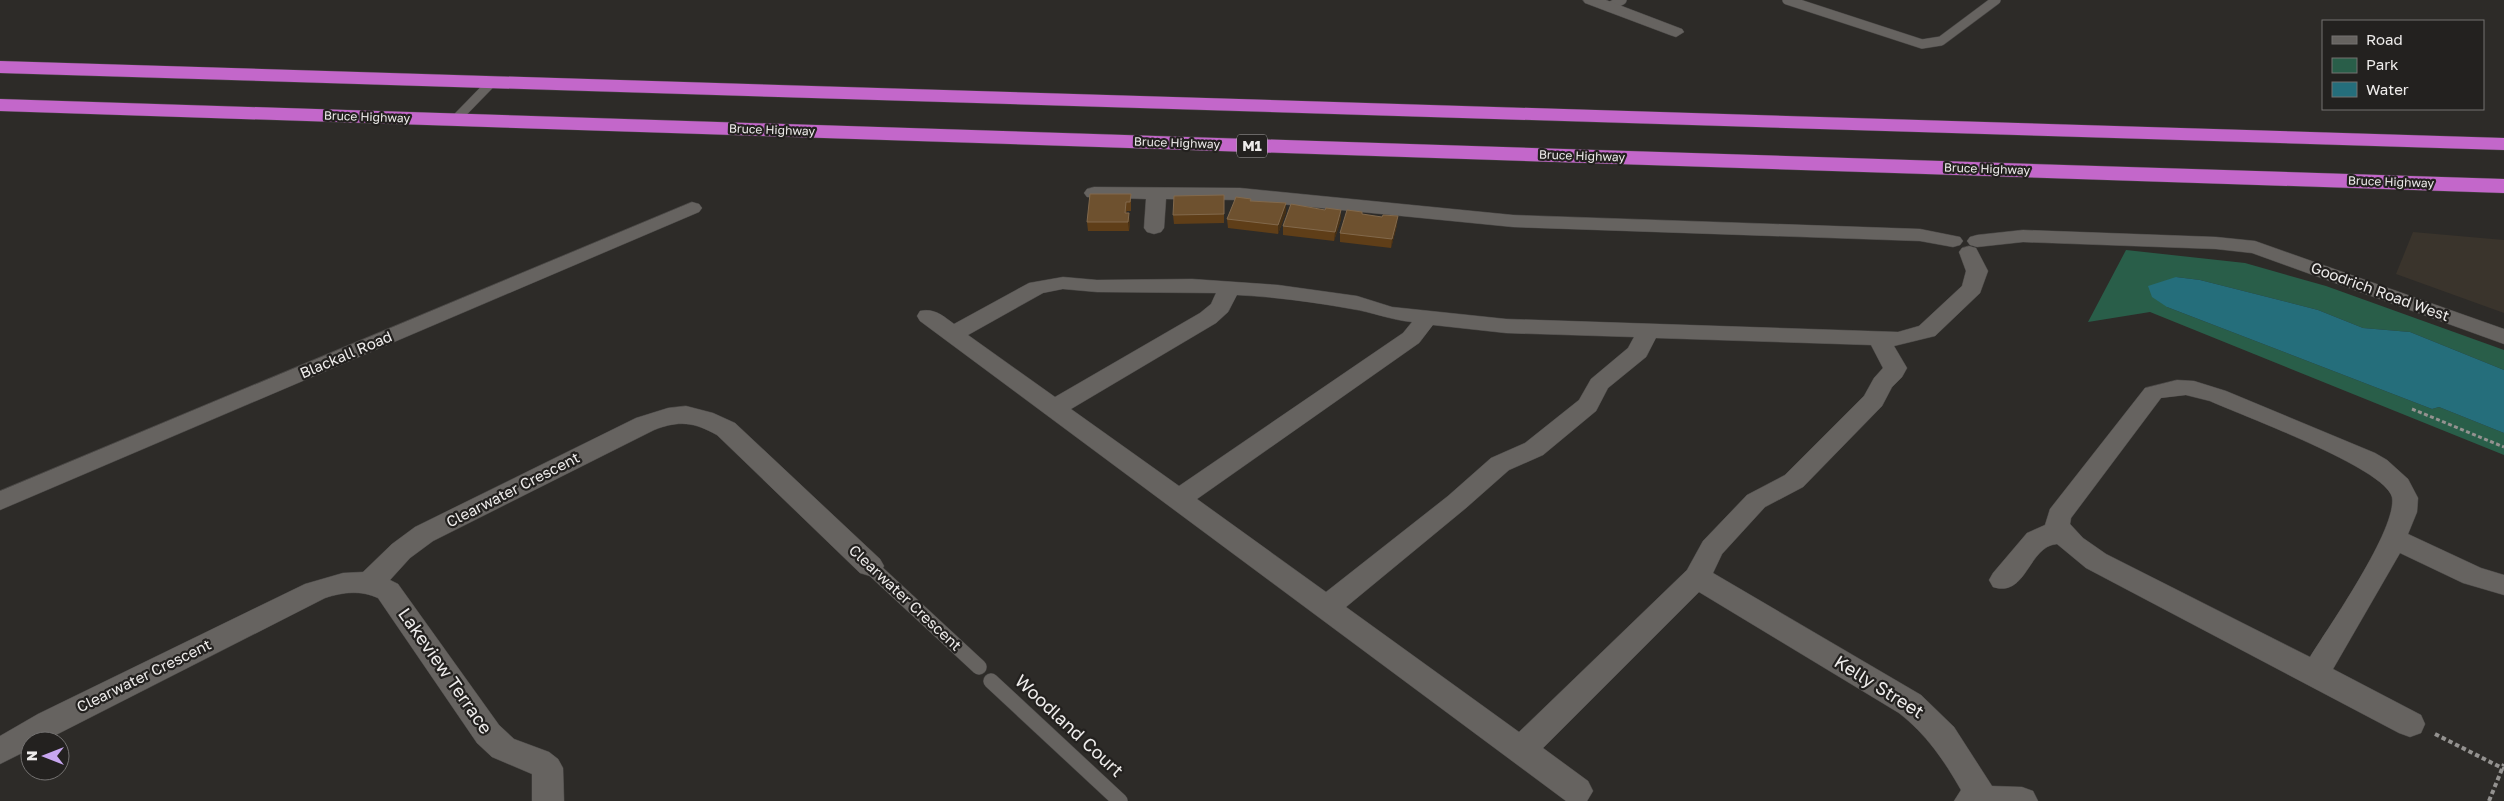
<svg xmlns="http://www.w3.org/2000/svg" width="2504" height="801" font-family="'Golos Text',sans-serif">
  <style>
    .built { fill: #3a342c }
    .green { fill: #295e49 }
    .water { fill: #256e7b }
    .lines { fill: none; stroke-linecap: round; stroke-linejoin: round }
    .lane-far1-casing { stroke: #494745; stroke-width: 10 }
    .lane-casing { stroke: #494745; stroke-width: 16 }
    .street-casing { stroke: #494745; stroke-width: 1 }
    .highway-casing { stroke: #494745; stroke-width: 1 }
    .path-far1 { stroke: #949290; stroke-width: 3; stroke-dasharray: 4 2.5; stroke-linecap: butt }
    .path { stroke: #949290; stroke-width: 4; stroke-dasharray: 4.5 3; stroke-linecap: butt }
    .lane-far1 { stroke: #666360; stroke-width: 9 }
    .lane { stroke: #666360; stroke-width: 15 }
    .street { fill: #666360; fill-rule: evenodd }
    .highway { fill: #c367ca; fill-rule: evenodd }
    .wall { fill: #5f3e18 }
    .shaded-wall { fill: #442f15 }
    .building { fill: #6e512f; stroke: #82694c }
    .labels { text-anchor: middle; stroke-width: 4.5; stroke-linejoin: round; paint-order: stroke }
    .far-street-label { font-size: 12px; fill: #eeeceb; stroke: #23211f }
    .shield { fill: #23211f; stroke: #b1afae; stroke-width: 1 }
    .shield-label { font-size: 14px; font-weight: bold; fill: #eeeceb }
    .street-label { font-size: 15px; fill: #eeeceb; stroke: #23211f }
    .near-street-label { font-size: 18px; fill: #eeeceb; stroke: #23211f }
  </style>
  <rect width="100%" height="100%" fill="#2d2b28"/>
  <polygon class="built" points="2413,232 2504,240 2504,313 2396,274"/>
  <polygon class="green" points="2126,250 2245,263 2326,286 2504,350 2504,370 2410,332 2363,328 2318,310 2200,280 2176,277 2167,307 2432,409 2439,407 2504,433 2504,455 2150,312 2088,322"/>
  <polygon class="water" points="2176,277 2200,280 2318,310 2363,328 2410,332 2504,370 2504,433 2439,407 2432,409 2167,307 2152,297 2148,286"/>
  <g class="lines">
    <g class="lane-far1-casing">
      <g id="lane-far1">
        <polyline points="1787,0 1922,44 1941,41 1996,0"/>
        <polyline points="1609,7 1622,0"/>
        <polyline points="455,120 492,82"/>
      </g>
    </g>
    <g class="lane-casing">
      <g id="lane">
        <polyline points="870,566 979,667"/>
        <polyline points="991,681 1120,801"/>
      </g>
    </g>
    <g class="street-casing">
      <g id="street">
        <polygon points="1583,0 1606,0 1682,29 1684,32 1676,37 1670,35 1585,3"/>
        <polygon points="1094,187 1240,188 1513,215 1920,229 1960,237 1963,241 1960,245 1953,247 1920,241 1513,227 1240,200 1166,199 1164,228 1161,232 1154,234 1147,232 1144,228 1146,199 1087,197 1084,193 1087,189"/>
        <polygon points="692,202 699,204 702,208 699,212 0,510 0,491"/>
        <polygon points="2023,230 2216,237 2255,241 2504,329 2504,344 2252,253 2216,249 2023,242 1977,247 1970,245 1967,241 1970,237 1977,235"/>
        <path d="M 1969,246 L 1976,248 L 1988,271 L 1980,293 L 1935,336 L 1894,346 L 1907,368 L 1902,377 L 1892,387 L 1882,406 L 1803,487 L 1765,507 L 1722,554 L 1713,573 L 1921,695 L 1954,727 L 1992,786 L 2022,787 L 2033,791 L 2038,801 L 1954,801 L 1961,790 C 1944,760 1926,734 1899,713 L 1699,592 L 1543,748 L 1588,781 L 1593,791 L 1587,801 L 1566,801 L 920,321 L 917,316 L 920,311 C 935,308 943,316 954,324 L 1029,283 L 1063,277 L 1097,280 L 1192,279 L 1278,285 L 1357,296 L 1392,307 L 1506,319 L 1898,332 L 1919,326 L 1962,286 L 1966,271 L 1959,252 L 1962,248 ZM 1063,289 L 1097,292 L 1216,293 L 1211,304 L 1200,313 L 1055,397 L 968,335 L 1043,293 ZM 1237,295 C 1276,297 1314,302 1352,309 C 1372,312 1391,320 1412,322 L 1403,333 L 1179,486 L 1071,409 L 1216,323 L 1228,312 ZM 1433,325 L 1506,333 L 1634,337 L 1628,348 L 1591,379 L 1579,400 L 1525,443 L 1491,458 L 1448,496 L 1326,592 L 1197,499 L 1419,343 ZM 1656,338 L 1871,345 L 1883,368 L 1874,378 L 1864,396 L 1785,475 L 1747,495 L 1703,541 L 1687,570 L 1519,732 L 1346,607 L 1466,508 L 1509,470 L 1543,455 L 1596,411 L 1608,388 L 1646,357 Z"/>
        <path d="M 2177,380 L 2194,381 L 2226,391 L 2375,453 L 2387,460 L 2408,479 L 2418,498 L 2417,512 L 2408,534 L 2481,568 L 2504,575 L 2504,595 L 2463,583 L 2400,553 L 2333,669 L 2421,715 L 2425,724 L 2421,733 L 2410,737 L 2399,733 L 2086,568 L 2057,544 C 2028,546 2027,598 1993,587 L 1989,580 L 1993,573 L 2027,533 L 2045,525 L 2050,509 L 2145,388 ZM 2186,395 L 2210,401 C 2241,415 2385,468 2392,497 C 2398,528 2328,628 2310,657 L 2106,554 L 2083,538 L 2070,524 L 2071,518 L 2161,398 Z"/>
        <path d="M 686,406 L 713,413 L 735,423 L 880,559 L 884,566 L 880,573 L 870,576 L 860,573 L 717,435 C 694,422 679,420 654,430 L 433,541 L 410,558 L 390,580 L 398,584 L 499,725 L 514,739 L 549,752 L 558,759 L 563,768 L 564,801 L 532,801 L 532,774 L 492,757 L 477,743 L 378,598 C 361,590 343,592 325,598 L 44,741 L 30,741 L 30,749 L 0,764 L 0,736 L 38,714 L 305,584 L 343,573 L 363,572 L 392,544 L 415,527 L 636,418 L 668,408 Z"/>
      </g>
    </g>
    <g class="highway-casing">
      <g id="highway">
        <polygon points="0,61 2504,138 2504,150 0,73"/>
        <polygon points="0,99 2504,179 2504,193 0,111"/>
      </g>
    </g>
    <polyline class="path-far1" points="2412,409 2504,447"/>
    <g class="path">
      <polyline points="2435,734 2504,769"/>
      <polyline points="2489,801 2504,764"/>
    </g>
    <use href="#lane-far1" class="lane-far1"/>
    <use href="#lane" class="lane"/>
    <use href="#street" class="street"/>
    <use href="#highway" class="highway"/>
  </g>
  <g class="wall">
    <polygon points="1131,194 1131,211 1127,211 1126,213 1130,222 1129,231 1088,231 1087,222"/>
    <polygon points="1224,195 1224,223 1174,224 1173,215"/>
    <polygon points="1251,201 1286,212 1278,234 1228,228 1227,219"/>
    <polygon points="1362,214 1397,225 1391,248 1340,242 1340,233"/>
    <polygon points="1341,219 1334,241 1283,235 1283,226"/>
  </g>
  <g class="shaded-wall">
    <polygon points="1286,203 1286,212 1278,234 1278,225"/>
    <polygon points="1341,210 1341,219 1334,241 1335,232"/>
    <polygon points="1129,213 1130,222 1129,231 1128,222"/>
    <polygon points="1398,216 1397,225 1391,248 1392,239"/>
  </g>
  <g class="building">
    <polygon points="1090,194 1131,194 1130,202 1126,202 1125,213 1129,213 1128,222 1087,222"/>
    <polygon points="1224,195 1224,214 1173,215 1174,196"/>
    <polygon points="1236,197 1251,199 1250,201 1286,203 1278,225 1227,219"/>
    <polygon points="1291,204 1325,210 1326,208 1341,210 1335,232 1283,226"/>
    <polygon points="1347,210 1362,212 1362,214 1382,217 1383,215 1398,216 1392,239 1340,233"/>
  </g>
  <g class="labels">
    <g class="far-street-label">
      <text transform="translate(367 117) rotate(2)" y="4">Bruce Highway</text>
      <text transform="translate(772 130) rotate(2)" y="4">Bruce Highway</text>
      <text transform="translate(1177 143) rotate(2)" y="4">Bruce Highway</text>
      <text transform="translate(1582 156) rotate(2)" y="4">Bruce Highway</text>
      <text transform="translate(1987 169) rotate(2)" y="4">Bruce Highway</text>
      <text transform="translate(2391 182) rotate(2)" y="4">Bruce Highway</text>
    </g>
    <rect class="shield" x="1237" y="134.5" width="30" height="23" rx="4"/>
    <g class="shield-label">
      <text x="1252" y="151">M1</text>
    </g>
    <g class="street-label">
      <text transform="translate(2380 292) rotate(20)" y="5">Goodrich Road West</text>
      <text transform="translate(346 355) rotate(-23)" y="5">Blackall Road</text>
      <text transform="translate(513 490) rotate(-27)" y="5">Clearwater Crescent</text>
      <text transform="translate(905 598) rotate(43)" y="5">Clearwater Crescent</text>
      <text transform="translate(144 676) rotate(-26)" y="5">Clearwater Crescent</text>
    </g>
    <g class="near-street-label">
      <text transform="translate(445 671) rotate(55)" y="6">Lakeview Terrace</text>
      <text transform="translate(1879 687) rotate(32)" y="6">Kelly Street</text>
      <text transform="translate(1069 726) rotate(43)" y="6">Woodland Court</text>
    </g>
  </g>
  <rect x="2322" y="20" width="162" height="90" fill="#23211f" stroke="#747271"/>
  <rect x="2332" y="36" width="25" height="8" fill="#666360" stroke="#747271"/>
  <text x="2366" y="45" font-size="15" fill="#eeeceb">Road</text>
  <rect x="2332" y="58" width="25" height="15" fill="#295e49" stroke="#747271"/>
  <text x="2366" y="70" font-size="15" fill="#eeeceb">Park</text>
  <rect x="2332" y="82" width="25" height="15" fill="#256e7b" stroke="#747271"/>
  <text x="2366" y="95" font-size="15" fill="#eeeceb">Water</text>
  <g transform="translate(45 756) rotate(270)"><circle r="24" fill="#23211f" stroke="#747271"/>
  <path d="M0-4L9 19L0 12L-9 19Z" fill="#c7a6ef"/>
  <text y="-8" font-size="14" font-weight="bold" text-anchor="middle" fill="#eeeceb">N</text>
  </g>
</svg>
